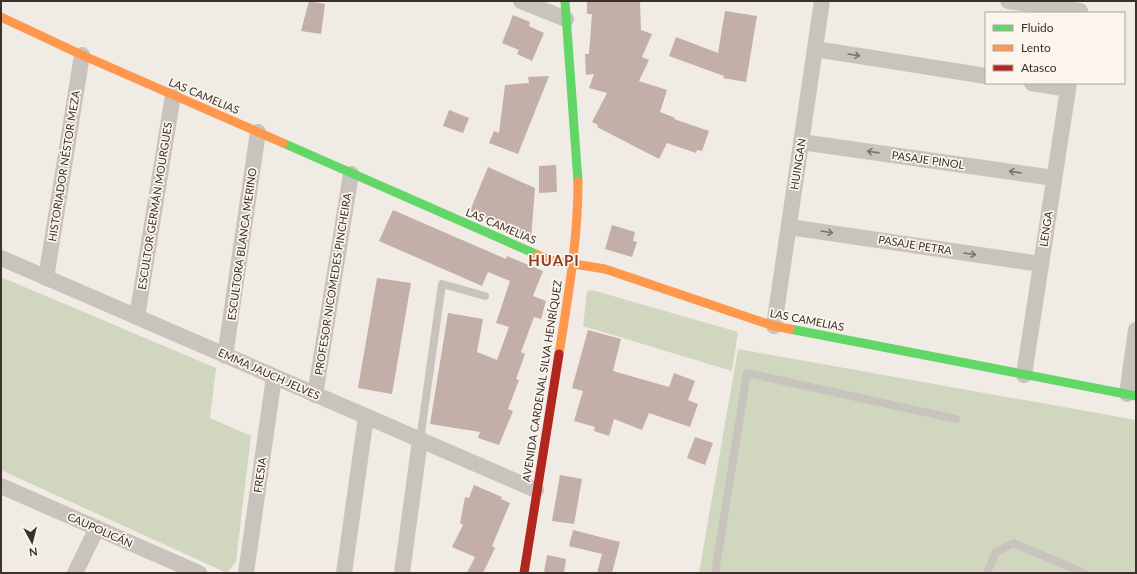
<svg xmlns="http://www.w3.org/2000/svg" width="1137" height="574" font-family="Lato,sans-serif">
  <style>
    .green { fill: #d1d6bf }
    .building { fill: #c3afa7 }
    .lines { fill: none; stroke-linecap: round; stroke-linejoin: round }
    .lane { stroke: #c9c3be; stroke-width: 8 }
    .street { stroke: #c9c3be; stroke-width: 16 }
    .fast { stroke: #63d668; stroke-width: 9 }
    .slow { stroke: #ff974d; stroke-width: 9 }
    .jam { stroke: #b3261e; stroke-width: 9 }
    .oneway { stroke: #7b726d }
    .labels { text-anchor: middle; stroke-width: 3.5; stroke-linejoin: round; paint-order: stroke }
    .street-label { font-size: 11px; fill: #3b302b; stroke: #fbf5ee }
    .district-label { font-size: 15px; font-weight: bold; letter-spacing: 1px; fill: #8c3b22; stroke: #fbf5ee }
  </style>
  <rect width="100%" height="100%" fill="#f0ebe5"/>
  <g class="green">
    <polygon points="1,277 216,368 210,418 251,436 236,561 227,573 1,470"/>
    <polygon points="592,290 738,332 732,371 583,326 587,291"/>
    <polygon points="738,349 1136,420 1136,573 699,573"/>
  </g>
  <g class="building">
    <polygon points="309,1 325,4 321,34 301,31"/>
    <polygon points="587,1 640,1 641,30 652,34 642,57 649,60 639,81 667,90 660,112 675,118 674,119 709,131 702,151 697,150 696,153 667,143 659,159 597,127 598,125 592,122 607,93 589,88 594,74 586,75 585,54 589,54 592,14 587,14"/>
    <polygon points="725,11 757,16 746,82 723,78 724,76 669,56 676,37 718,53"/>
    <polygon points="513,15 530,22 529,26 544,33 532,61 517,54 519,50 502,43"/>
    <polygon points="549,76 518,154 489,143 494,131 499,133 505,85 529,83 528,77"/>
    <polygon points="449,110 469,118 463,133 443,126"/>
    <polygon points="556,165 557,192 539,193 539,166"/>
    <polygon points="488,167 535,188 531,239 470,211"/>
    <polygon points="393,210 506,259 507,256 543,271 533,296 546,301 541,319 534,317 521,352 525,354 516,379 519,380 508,409 513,411 499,445 478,438 480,432 430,424 448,313 483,319 477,352 497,360 509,327 496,323 510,281 488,272 482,286 379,241"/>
    <polygon points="612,225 635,232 633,241 637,242 632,257 605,249"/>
    <polygon points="377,278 411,283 392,394 358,388"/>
    <polygon points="588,330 621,339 613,371 669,387 674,373 695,381 688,400 698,404 690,427 649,413 642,430 614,419 609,436 594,431 595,427 574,421 583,391 572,388"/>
    <polygon points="695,437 713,443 705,465 687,458"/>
    <polygon points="560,475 582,479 574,524 552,521"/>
    <polygon points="474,485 502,497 501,499 510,503 492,546 495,548 483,573 467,573 475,557 452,547 463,525 460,523 465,497 469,498"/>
    <polygon points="573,530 620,542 612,573 597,573 602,554 569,546"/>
    <polygon points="547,555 566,559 564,573 544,573"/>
  </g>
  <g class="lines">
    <g class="lane">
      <polyline points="420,440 442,284 485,296"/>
      <polyline points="715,573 747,373 956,419"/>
      <polyline points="987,573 996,552 1013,543 1084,573"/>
    </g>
    <g class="street">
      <polyline points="521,1 566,19"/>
      <polyline points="1008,1 1080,11"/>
      <polyline points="815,49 986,76"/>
      <polyline points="1032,83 1068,89"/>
      <polyline points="801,142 1054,178"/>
      <polyline points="789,227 1041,264"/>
      <polyline points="1,258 536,490"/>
      <polyline points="46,278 82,55"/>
      <polyline points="137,317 173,95"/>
      <polyline points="774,326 822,1"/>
      <polyline points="225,356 258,132"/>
      <polyline points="1024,375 1069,83"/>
      <polyline points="1127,394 1136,330"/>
      <polyline points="315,395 351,174"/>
      <polyline points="1,486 199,573"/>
      <polyline points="75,573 97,528"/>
      <polyline points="246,573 274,377"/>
      <polyline points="344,573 366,417"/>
      <polyline points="402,573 420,440"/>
    </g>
    <g class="fast">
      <polyline points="565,1 578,182"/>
      <polyline points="283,143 538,255"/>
      <polyline points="790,329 1136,396"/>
    </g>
    <g class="slow">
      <polyline points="1,17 82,55 283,143"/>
      <polyline points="538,255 549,260 605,269 774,326 790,329"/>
      <path d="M 559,354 C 568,297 578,240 578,182"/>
    </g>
    <polyline class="jam" points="524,573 559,354"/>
  </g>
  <defs><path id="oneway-shaft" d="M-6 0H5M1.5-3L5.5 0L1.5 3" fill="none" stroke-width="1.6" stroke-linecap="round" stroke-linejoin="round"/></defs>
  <g class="oneway">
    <use href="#oneway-shaft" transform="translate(854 55) rotate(9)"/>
    <use href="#oneway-shaft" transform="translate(873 152) rotate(-172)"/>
    <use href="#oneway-shaft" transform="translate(1015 172) rotate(-172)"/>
    <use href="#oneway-shaft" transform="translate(827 232) rotate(9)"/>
    <use href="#oneway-shaft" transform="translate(970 254) rotate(9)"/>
  </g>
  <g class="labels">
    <g class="street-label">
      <text transform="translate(204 96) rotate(23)" y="4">LAS CAMELIAS</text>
      <text transform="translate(928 160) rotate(8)" y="4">PASAJE PINOL</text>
      <text transform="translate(798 164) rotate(-81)" y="4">HUINGAN</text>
      <text transform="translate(64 166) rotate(-81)" y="4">HISTORIADOR NÉSTOR MEZA</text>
      <text transform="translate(155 206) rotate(-81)" y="4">ESCULTOR GERMÁN MOURGUES</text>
      <text transform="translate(501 226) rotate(23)" y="4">LAS CAMELIAS</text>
      <text transform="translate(1046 229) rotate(-81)" y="4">LENGA</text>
      <text transform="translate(242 244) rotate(-82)" y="4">ESCULTORA BLANCA MERINO</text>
      <text transform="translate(915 245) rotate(9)" y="4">PASAJE PETRA</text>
      <text transform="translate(333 284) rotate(-81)" y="4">PROFESOR NICOMEDES PINCHEIRA</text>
      <text transform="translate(807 320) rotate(11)" y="4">LAS CAMELIAS</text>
      <text transform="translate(269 374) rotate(24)" y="4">EMMA JAUCH JELVES</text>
      <text transform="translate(542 381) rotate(-81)" y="4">AVENIDA CARDENAL SILVA HENRÍQUEZ</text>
      <text transform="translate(260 475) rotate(-82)" y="4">FRESIA</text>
      <text transform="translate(100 530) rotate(24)" y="4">CAUPOLICÁN</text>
    </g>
    <g class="district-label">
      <text x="554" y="266">HUAPI</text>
    </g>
  </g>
  <rect width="1137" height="574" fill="none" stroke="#3b302b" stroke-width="4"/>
  <rect x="985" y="12" width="140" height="72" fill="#fbf5ee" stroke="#aea6a0"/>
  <rect x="993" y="25" width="20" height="6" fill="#63d668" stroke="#aea6a0"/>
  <text x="1021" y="32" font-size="12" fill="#3b302b">Fluido</text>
  <rect x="993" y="45" width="20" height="6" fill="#ff974d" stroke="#aea6a0"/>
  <text x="1021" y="52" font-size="12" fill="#3b302b">Lento</text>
  <rect x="993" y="65" width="20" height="6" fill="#b3261e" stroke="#aea6a0"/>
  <text x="1021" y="72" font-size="12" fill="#3b302b">Atasco</text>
  <g transform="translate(32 542) rotate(173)" stroke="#fbf5ee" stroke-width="3" paint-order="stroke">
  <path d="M0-3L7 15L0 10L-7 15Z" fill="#3b302b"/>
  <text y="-6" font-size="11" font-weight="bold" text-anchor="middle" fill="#3b302b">N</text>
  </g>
</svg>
